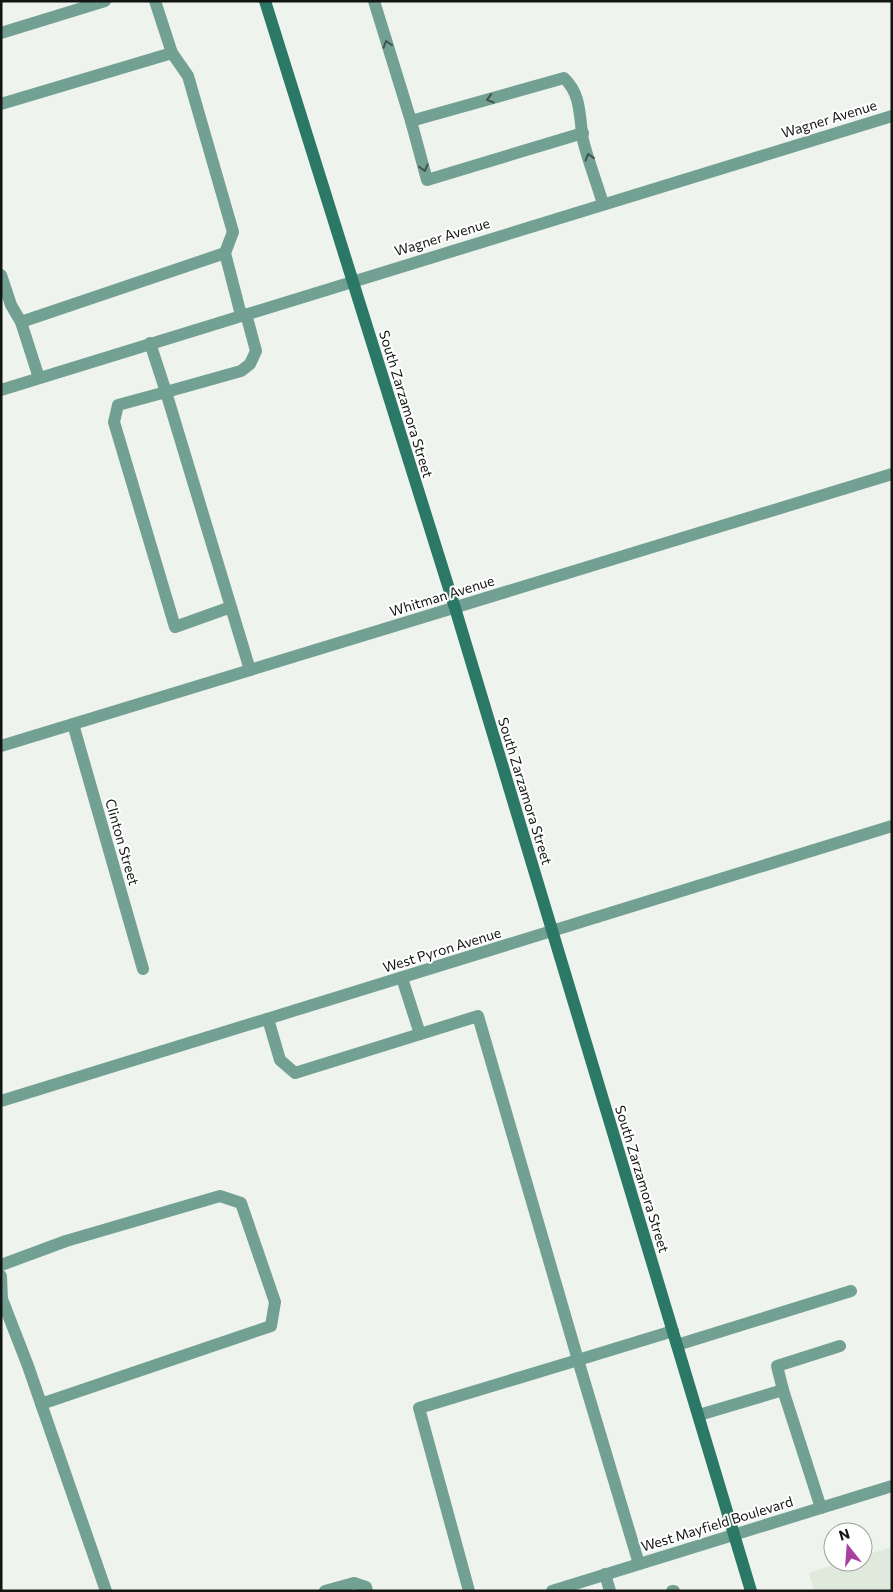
<svg xmlns="http://www.w3.org/2000/svg" width="893" height="1592" font-family="Commissioner,sans-serif">
  <style>
    .built { fill: #dfeadd }
    .lines { fill: none; stroke-linecap: round; stroke-linejoin: round }
    .service { stroke: #72a093; stroke-width: 12 }
    .minor { stroke: #72a093; stroke-width: 12 }
    .secondary { stroke: #2b7867; stroke-width: 12 }
    .oneway { stroke: #3e544d }
    .labels { text-anchor: middle; stroke-width: 4; stroke-linejoin: round; paint-order: stroke }
    .street-label { font-size: 14px; fill: #131513; stroke: #fff }
  </style>
  <rect width="100%" height="100%" fill="#eef4ed"/>
  <polygon class="built" points="892,1547 892,1591 814,1591 809,1573 843,1562 863,1562 863,1556"/>
  <g class="lines">
    <g class="service">
      <path d="M 374,1 L 411,121 L 564,78 C 582,95 579,117 583,140 C 588,161 597,183 603,204"/>
      <polyline points="172,53 188,76 233,232 225,253 241,315"/>
      <polyline points="1,104 172,53 155,1"/>
      <polyline points="411,121 427,180 583,133"/>
      <polyline points="1,275 11,305 21,322 39,378"/>
      <polyline points="21,322 225,253"/>
      <polyline points="150,343 166,392 241,371 250,364 256,351 246,314"/>
      <polyline points="231,607 175,627 114,422 118,405 166,392 250,670"/>
      <polyline points="73,724 143,969"/>
      <polyline points="402,978 420,1034"/>
      <polyline points="268,1019 280,1060 295,1073 478,1016 578,1360 673,1331"/>
      <polyline points="1,1265 66,1241 220,1196 241,1203 275,1302 271,1326 41,1404"/>
      <polyline points="1,1276 2,1299 28,1366 106,1591"/>
      <polyline points="677,1345 851,1291"/>
      <polyline points="783,1390 777,1366 840,1346"/>
      <polyline points="699,1415 783,1390 821,1508"/>
      <polyline points="605,1574 610,1591"/>
      <polyline points="325,1591 354,1583 366,1587 367,1591"/>
      <polyline points="469,1591 419,1408 578,1360 639,1564"/>
      <polyline points="672,1591 674,1591"/>
    </g>
    <g class="minor">
      <polyline points="1,33 105,1"/>
      <polyline points="1,390 892,116"/>
      <polyline points="1,746 892,474"/>
      <polyline points="1,1101 892,826"/>
      <polyline points="552,1591 892,1486"/>
    </g>
    <polyline class="secondary" points="265,1 455,608 751,1591"/>
  </g>
  <defs><path id="oneway-chevron" d="M-2-3.5L2.5 0L-2 3.5" fill="none" stroke-width="1.6" stroke-linecap="round" stroke-linejoin="round" transform="scale(1.25)"/></defs>
  <g class="oneway">
    <use href="#oneway-chevron" transform="translate(387 44) rotate(-107)"/>
    <use href="#oneway-chevron" transform="translate(490 99) rotate(164)"/>
    <use href="#oneway-chevron" transform="translate(589 157) rotate(-107)"/>
    <use href="#oneway-chevron" transform="translate(424 168) rotate(75)"/>
  </g>
  <g class="labels">
    <g class="street-label">
      <text transform="translate(829 119) rotate(-17)" y="5">Wagner Avenue</text>
      <text transform="translate(442 237) rotate(-17)" y="5">Wagner Avenue</text>
      <text transform="translate(406 404) rotate(73)" y="5">South Zarzamora Street</text>
      <text transform="translate(442 596) rotate(-17)" y="5">Whitman Avenue</text>
      <text transform="translate(525 791) rotate(73)" y="5">South Zarzamora Street</text>
      <text transform="translate(122 842) rotate(74)" y="5">Clinton Street</text>
      <text transform="translate(442 950) rotate(-17)" y="5">West Pyron Avenue</text>
      <text transform="translate(642 1179) rotate(73)" y="5">South Zarzamora Street</text>
      <text transform="translate(717 1524) rotate(-17)" y="5">West Mayfield Boulevard</text>
    </g>
  </g>
  <rect width="893" height="1592" fill="none" stroke="#131513" stroke-width="5"/>
  <g transform="translate(848 1547) rotate(343)"><circle r="24" fill="#ffffff" stroke="#a1a1a1"/>
  <path d="M0-4L9 19L0 12L-9 19Z" fill="#a940a1"/>
  <text y="-8" font-size="14" font-weight="bold" text-anchor="middle" fill="#131513">N</text>
  </g>
</svg>
